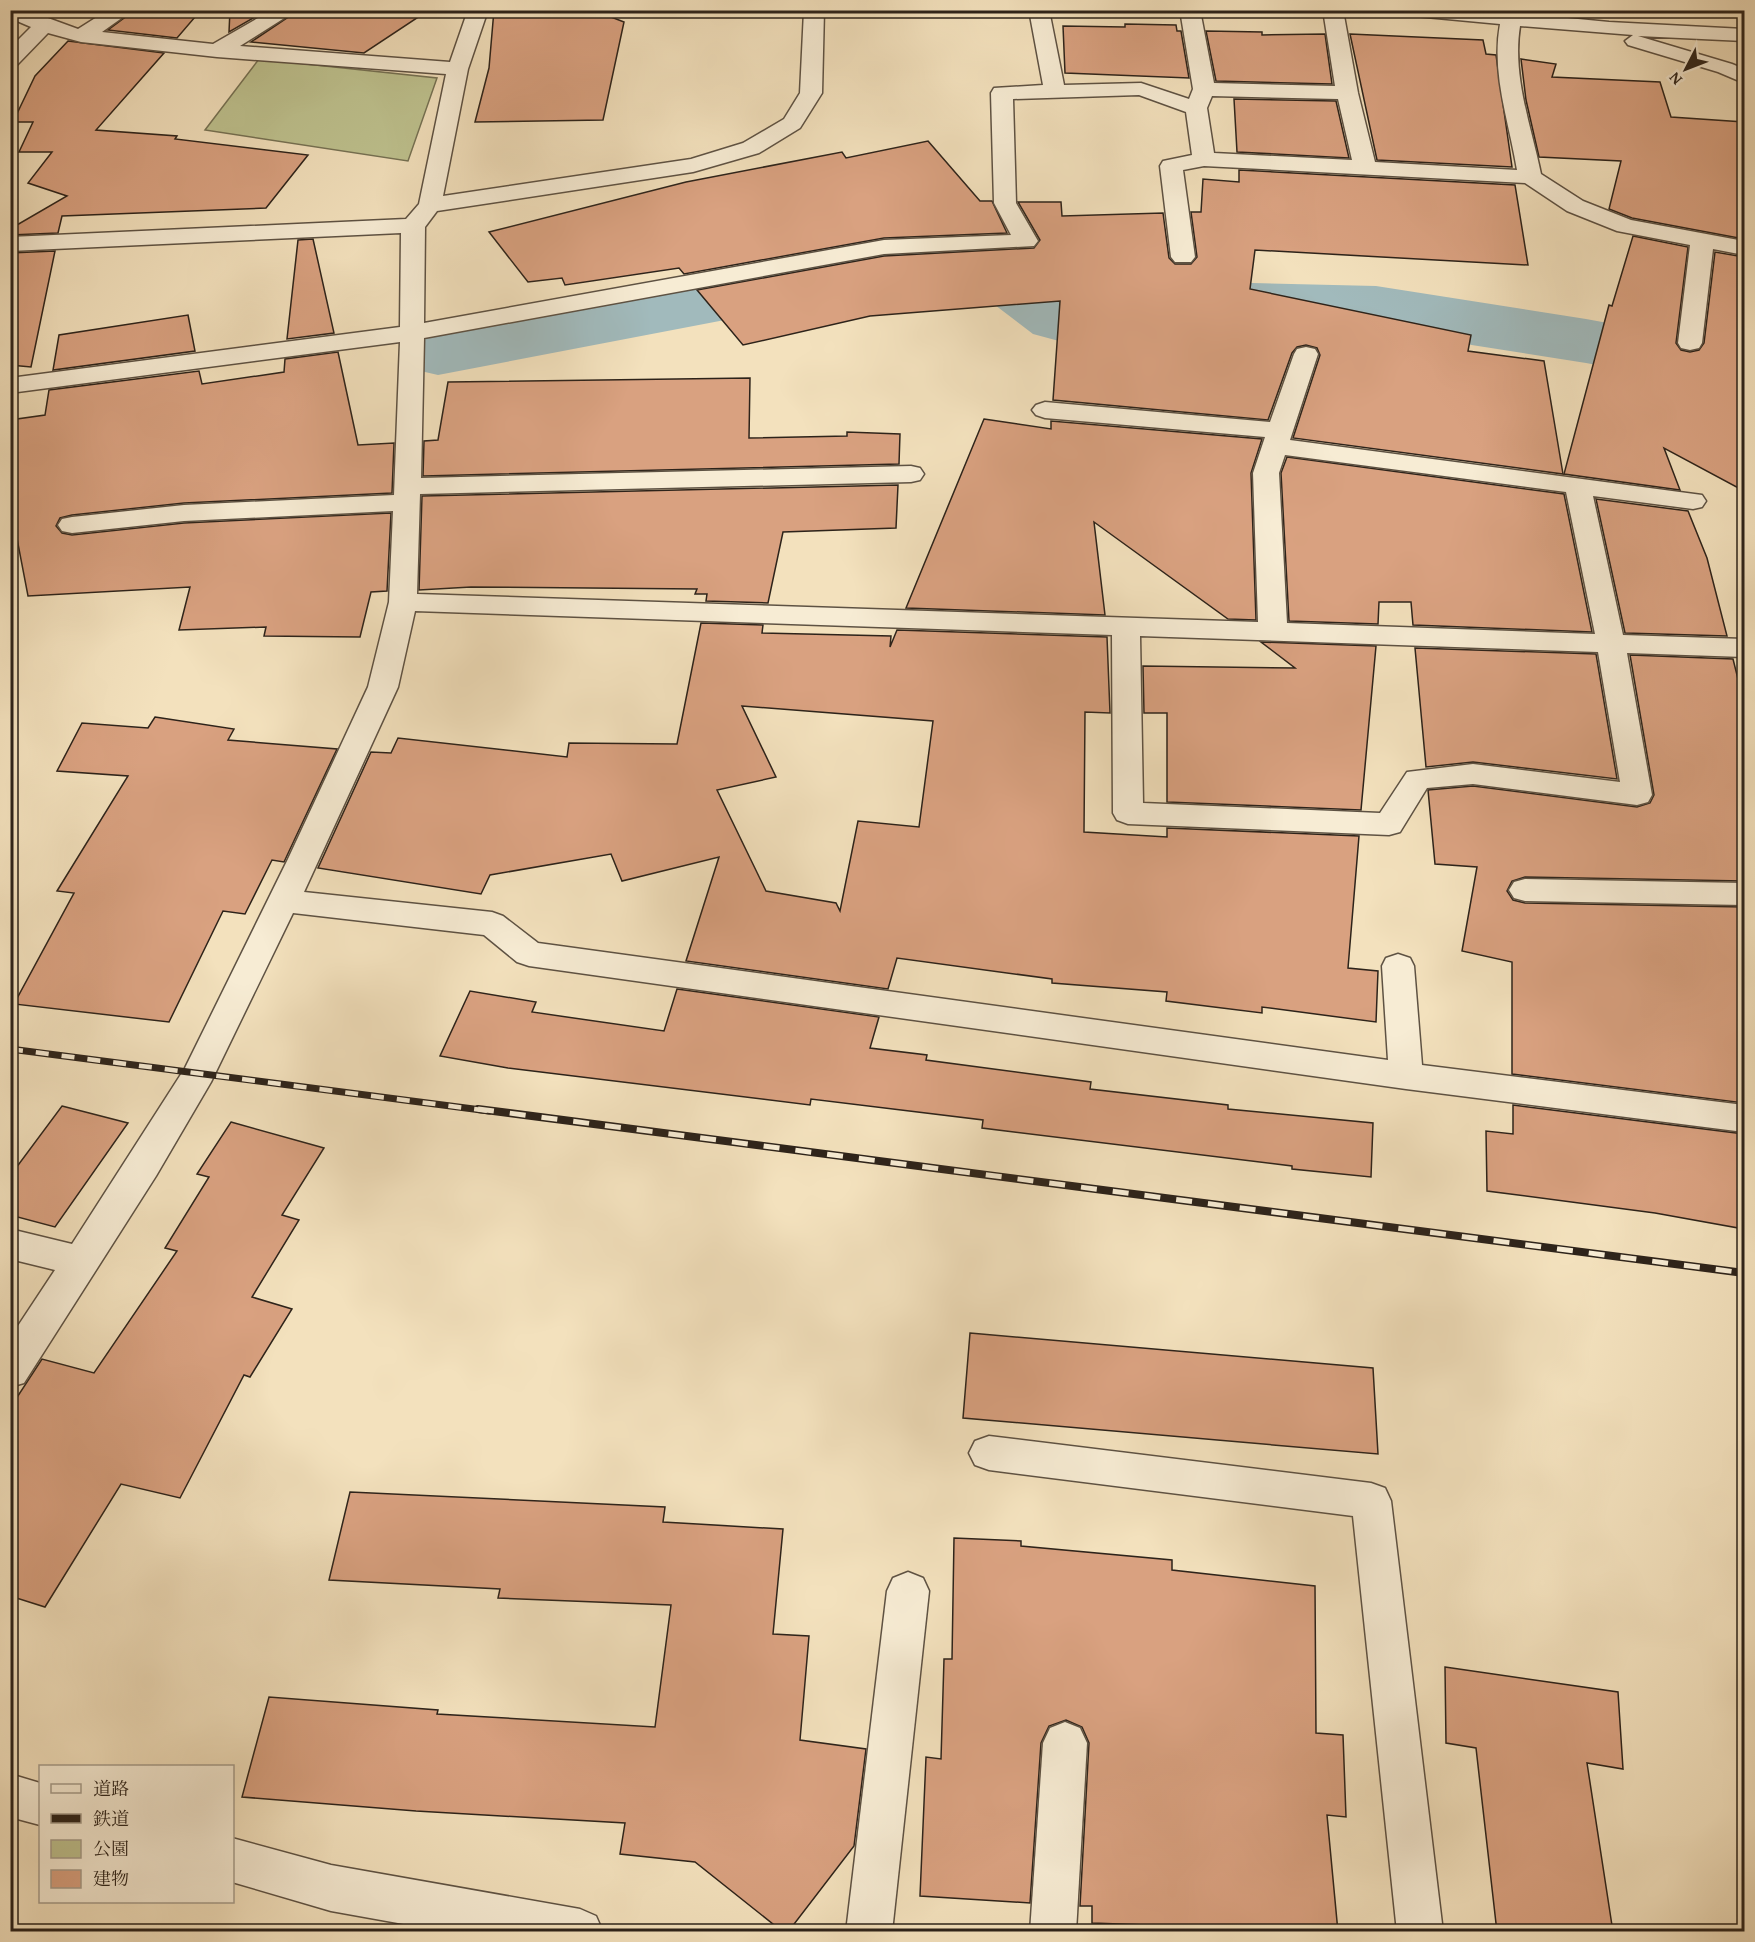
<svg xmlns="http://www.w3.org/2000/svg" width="1755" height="1942" font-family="'Gentium Book Plus','Noto Serif JP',serif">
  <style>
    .green { fill: #bec28f; stroke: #767254; stroke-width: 1.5 }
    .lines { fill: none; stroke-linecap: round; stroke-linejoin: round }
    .river { fill: #a1babc; fill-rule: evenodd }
    .building { fill: #d9a180; stroke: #2d231a; stroke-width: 1.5; fill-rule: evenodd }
    .minor-casing { stroke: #5e5243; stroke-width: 3 }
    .minor { fill: #f7ecd4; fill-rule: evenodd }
    .rail-far1-casing { stroke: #2d231a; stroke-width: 7 }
    .rail-casing { stroke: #2d231a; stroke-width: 8 }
    .rail-far1 { stroke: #f7ecd4; stroke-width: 4.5; stroke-dasharray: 13; stroke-linecap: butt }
    .rail { stroke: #f7ecd4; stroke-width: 5; stroke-dasharray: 16; stroke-linecap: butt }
  </style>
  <rect width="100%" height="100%" fill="#f3e1bd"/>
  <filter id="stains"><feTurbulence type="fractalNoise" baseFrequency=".00333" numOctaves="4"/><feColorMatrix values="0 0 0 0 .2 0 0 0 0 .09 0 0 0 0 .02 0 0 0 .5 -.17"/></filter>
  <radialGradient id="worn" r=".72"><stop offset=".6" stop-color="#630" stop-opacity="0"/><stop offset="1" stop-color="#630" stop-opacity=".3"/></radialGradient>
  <polygon class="green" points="259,59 437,78 408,161 205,130"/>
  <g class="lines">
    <polygon class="river" points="975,240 1017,253 1074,296 1214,282 1376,286 1586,319 1744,348 1744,392 1586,363 1376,330 1214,326 1059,341 1033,334 966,283 908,285 438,375 412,369 401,353 412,337 438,331 908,243"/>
  </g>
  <g class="building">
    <polygon points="135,10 201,10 177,38 108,30"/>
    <polygon points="230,10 267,10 229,32"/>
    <polygon points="299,10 429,10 364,53 251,42"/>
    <polygon points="494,10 593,10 624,22 603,120 475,122 489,68"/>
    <polygon points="1125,24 1176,25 1177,31 1181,31 1189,78 1065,73 1063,26 1125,27"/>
    <polygon points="1206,31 1262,32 1262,35 1325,34 1332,84 1216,81"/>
    <polygon points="1350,34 1483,40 1486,54 1496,55 1512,167 1377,160"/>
    <polygon points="68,41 164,53 96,130 177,136 175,139 308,155 266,208 62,216 58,233 10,235 10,229 67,196 28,183 52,152 19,152 33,122 13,122 35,76"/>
    <polygon points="1521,59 1556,64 1552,77 1660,82 1671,117 1744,122 1744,239 1632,218 1609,209 1621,161 1539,157 1526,100"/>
    <polygon points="1234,99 1336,101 1349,158 1237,152"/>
    <polygon points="928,141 980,201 992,201 1007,233 884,238 684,274 679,268 565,285 562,278 528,282 489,232 686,182 842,152 846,158"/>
    <polygon points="1239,170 1515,185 1528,265 1255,250 1250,289 1471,335 1468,351 1544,361 1563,474 1293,438 1320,355 1317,348 1306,345 1297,347 1292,353 1268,420 1053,400 1060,301 870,316 743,345 697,290 884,256 1034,248 1040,240 1018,202 1061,202 1062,216 1163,213 1169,258 1175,264 1191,264 1197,257 1191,212 1201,212 1203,179 1239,182"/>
    <polygon points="1633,236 1688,247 1676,343 1681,350 1690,352 1699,350 1704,343 1715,252 1744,257 1744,491 1664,448 1680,490 1564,474 1609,305 1612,306"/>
    <polygon points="313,239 334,333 287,339 298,240"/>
    <polygon points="55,251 31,367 10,365 10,253"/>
    <polygon points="188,315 195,351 53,370 59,335"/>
    <polygon points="338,352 358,445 394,443 392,493 184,503 72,515 60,518 56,526 62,533 72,535 184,523 391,513 387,591 371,592 360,637 264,636 266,627 179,630 190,587 28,596 10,502 10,420 45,415 49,390 199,371 202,384 284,372 285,359"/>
    <polygon points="750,378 749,438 847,436 847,432 900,434 899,464 423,476 424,441 438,440 448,382"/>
    <polygon points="984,419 1051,429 1051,421 1262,439 1251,473 1256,620 1228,619 1094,522 1105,615 906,608"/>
    <polygon points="1287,457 1564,494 1592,632 1413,625 1411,602 1379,602 1378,624 1289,621 1281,473"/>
    <polygon points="898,485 896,528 783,532 768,603 706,601 707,594 695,594 697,589 471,587 419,590 422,496"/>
    <polygon points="1596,499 1688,511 1707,558 1727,636 1625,633"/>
    <path d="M 701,623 L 763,625 L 762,633 L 891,636 L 890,647 L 897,630 L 1107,637 L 1110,713 L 1085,712 L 1084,832 L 1167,837 L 1167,828 L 1359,836 L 1348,968 L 1378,971 L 1376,1022 L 1262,1007 L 1262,1013 L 1166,1001 L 1167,992 L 1052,983 L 1052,979 L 897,958 L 888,989 L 686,961 L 719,857 L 622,881 L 611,854 L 490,875 L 481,894 L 318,868 L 371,752 L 391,753 L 398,738 L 567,757 L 569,743 L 677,744 ZM 742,706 L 933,721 L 919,827 L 858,821 L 840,911 L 836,903 L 766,891 L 717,790 L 776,777 Z"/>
    <polygon points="1261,642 1376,646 1361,810 1167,802 1167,713 1144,713 1143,666 1295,668"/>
    <polygon points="1415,648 1596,654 1617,779 1473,762 1426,767"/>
    <polygon points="1630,655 1733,659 1744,703 1744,881 1525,877 1512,881 1507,891 1513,900 1525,903 1744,907 1744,1103 1512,1074 1512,962 1462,951 1477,867 1435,864 1428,790 1473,786 1637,807 1650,803 1654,795"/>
    <polygon points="155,717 234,729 228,740 337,749 284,862 272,860 245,914 223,911 169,1022 14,1004 74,893 57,891 128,776 57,771 82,723 148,728"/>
    <polygon points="677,989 879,1017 870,1048 927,1055 926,1060 1091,1082 1090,1089 1228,1105 1228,1109 1373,1123 1371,1177 1292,1169 1292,1166 982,1128 983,1120 811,1099 810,1105 508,1068 440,1056 470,991 536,1002 532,1012 664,1031"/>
    <polygon points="1513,1105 1744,1134 1744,1229 1655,1213 1487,1191 1486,1131 1513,1134"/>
    <polygon points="62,1106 128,1123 55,1227 10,1215 10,1176"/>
    <polygon points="231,1122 324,1148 282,1215 299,1220 252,1297 292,1309 250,1377 244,1375 180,1498 121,1484 45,1607 10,1596 10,1408 42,1359 94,1373 177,1251 165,1248 209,1177 197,1174"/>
    <polygon points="970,1333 1373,1368 1378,1454 963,1418"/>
    <polygon points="350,1492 665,1507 663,1522 783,1529 773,1634 809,1636 800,1740 866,1749 854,1846 788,1932 783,1932 695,1862 620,1854 625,1823 416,1811 242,1797 269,1697 438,1710 437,1714 655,1727 671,1605 498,1598 500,1589 329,1580"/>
    <polygon points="954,1538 1021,1541 1021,1546 1172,1560 1172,1570 1315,1586 1316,1733 1343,1735 1346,1817 1327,1815 1338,1932 1092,1923 1092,1906 1080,1906 1089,1743 1082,1727 1066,1720 1049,1726 1041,1743 1030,1903 920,1896 926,1757 941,1759 944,1659 952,1659"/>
    <polygon points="1445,1667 1618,1692 1623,1769 1587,1763 1613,1932 1497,1932 1476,1748 1446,1743"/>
  </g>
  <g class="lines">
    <g class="minor-casing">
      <g id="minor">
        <path d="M 10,10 L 26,10 L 78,29 L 108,10 L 133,10 L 102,32 L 213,44 L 272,10 L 297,10 L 240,46 L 450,62 L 468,10 L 488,10 L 468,69 L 443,196 L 691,159 L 743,143 L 784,119 L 800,93 L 804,11 L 824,10 L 822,93 L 800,128 L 759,153 L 693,172 L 437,211 L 425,227 L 424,323 L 884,240 L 1011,235 L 994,203 L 991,93 L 994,88 L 1043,85 L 1029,10 L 1049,10 L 1064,85 L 1141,83 L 1189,99 L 1193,89 L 1180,10 L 1200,10 L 1214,83 L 1335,86 L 1323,10 L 1343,10 L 1358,93 L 1375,162 L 1517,170 C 1509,121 1491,74 1500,24 L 1415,16 L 1405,10 L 1486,10 L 1609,22 L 1744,29 L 1744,41 L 1638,36 L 1732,64 L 1744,69 L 1744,83 L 1718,72 L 1628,45 L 1625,41 L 1633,35 L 1520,26 C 1512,76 1531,125 1541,174 L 1583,201 L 1631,220 L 1744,241 L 1744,255 L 1713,249 L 1702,343 L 1699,348 L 1690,350 L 1681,348 L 1678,343 L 1690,245 L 1617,231 L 1567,211 L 1525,183 L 1204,166 L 1183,170 L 1195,257 L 1191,262 L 1175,262 L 1171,257 L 1160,166 L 1163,161 L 1192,155 L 1186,112 L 1139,95 L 1013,99 L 1016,203 L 1038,241 L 1034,246 L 884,254 L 424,338 L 421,478 L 911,466 L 920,468 L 924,474 L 920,480 L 911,482 L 420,494 L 417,594 L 1258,622 L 1253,473 L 1265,437 L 1045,418 L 1036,415 L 1032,410 L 1036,405 L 1045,402 L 1270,422 L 1294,354 L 1297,349 L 1306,347 L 1315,349 L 1318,354 L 1290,440 L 1702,495 L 1706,501 L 1702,507 L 1693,509 L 1593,496 L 1623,635 L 1744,639 L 1744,657 L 1627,653 L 1652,795 L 1648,802 L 1637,805 L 1473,784 L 1427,788 L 1400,832 L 1389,835 L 1128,824 L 1117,820 L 1113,813 L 1112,635 L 415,611 L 398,687 L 304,892 L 492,912 L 503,916 L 538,943 L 1388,1060 L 1382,966 L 1386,958 L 1398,954 L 1410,958 L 1414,966 L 1422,1065 L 1744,1105 L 1744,1132 L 1406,1089 L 529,966 L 517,962 L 484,935 L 293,913 L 211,1082 L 156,1176 L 24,1383 L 10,1387 L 10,1338 L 55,1270 L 10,1259 L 10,1229 L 72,1244 L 185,1068 L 288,859 L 368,687 L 389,602 L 393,511 L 184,521 L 72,533 L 62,531 L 58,525 L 62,519 L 72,517 L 184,505 L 394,495 L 400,342 L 10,393 L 10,378 L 400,327 L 401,233 L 10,251 L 10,237 L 406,219 L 419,204 L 446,74 L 217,57 L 81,42 L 48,33 L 17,65 L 10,67 L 10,48 L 31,27 L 10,18 ZM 1212,96 L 1338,99 L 1352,160 L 1214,153 L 1207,108 ZM 1285,455 L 1566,492 L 1595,634 L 1287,623 L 1279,473 ZM 1140,636 L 1598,652 L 1620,782 L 1473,764 L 1407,772 L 1380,813 L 1143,803 Z"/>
        <polygon points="1525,879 1744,883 1744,905 1525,901 1514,898 1509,890 1514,882"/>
        <polygon points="989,1436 1371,1483 1385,1488 1391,1501 1443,1932 1397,1932 1353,1516 989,1470 975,1465 969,1453 975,1441"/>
        <polygon points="908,1572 923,1578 929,1591 892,1932 846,1932 887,1591 893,1578"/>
        <polygon points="1065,1722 1080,1728 1087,1743 1076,1932 1030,1932 1043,1743 1050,1728"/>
        <polygon points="10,1774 40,1783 40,1825 10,1817"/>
        <polygon points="232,1838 331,1865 580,1909 596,1916 603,1932 448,1932 331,1911 232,1882"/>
      </g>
    </g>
    <use href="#minor" class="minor"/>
    <g class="rail-far1-casing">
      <polyline id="rail-far1" points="10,1049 489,1111"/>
    </g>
    <g class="rail-casing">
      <polyline id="rail" points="478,1109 1744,1273"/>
    </g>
    <use href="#rail-far1" class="rail-far1"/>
    <use href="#rail" class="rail"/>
  </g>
  <rect width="1755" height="1942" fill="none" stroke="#f3e1bd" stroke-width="36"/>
  <rect x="12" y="12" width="1731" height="1918" fill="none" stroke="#2d231a" stroke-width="3"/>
  <rect x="18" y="18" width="1719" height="1906" fill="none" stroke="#2d231a" stroke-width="1.5"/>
  <rect x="39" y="1765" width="195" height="138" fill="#f7ecd4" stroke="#a69c8a" stroke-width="1.5"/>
  <rect x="51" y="1784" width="30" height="9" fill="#f7ecd4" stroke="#a69c8a" stroke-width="1.5"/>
  <text x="93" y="1795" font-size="18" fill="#2d231a">道路</text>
  <rect x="51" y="1814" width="30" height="9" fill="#2d231a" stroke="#a69c8a" stroke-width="1.5"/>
  <text x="93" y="1825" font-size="18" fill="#2d231a">鉄道</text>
  <rect x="51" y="1840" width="30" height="18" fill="#bec28f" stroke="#a69c8a" stroke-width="1.5"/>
  <text x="93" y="1855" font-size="18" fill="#2d231a">公園</text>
  <rect x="51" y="1870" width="30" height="18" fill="#d9a180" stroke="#a69c8a" stroke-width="1.5"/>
  <text x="93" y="1885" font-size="18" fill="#2d231a">建物</text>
  <g transform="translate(1686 69) rotate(228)" stroke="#f7ecd4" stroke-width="4.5" paint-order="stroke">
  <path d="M0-4.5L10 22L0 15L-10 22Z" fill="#2d231a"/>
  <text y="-9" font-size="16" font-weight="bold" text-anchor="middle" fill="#2d231a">N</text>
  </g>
  <rect width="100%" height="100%" filter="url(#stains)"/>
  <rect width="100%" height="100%" fill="url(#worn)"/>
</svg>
